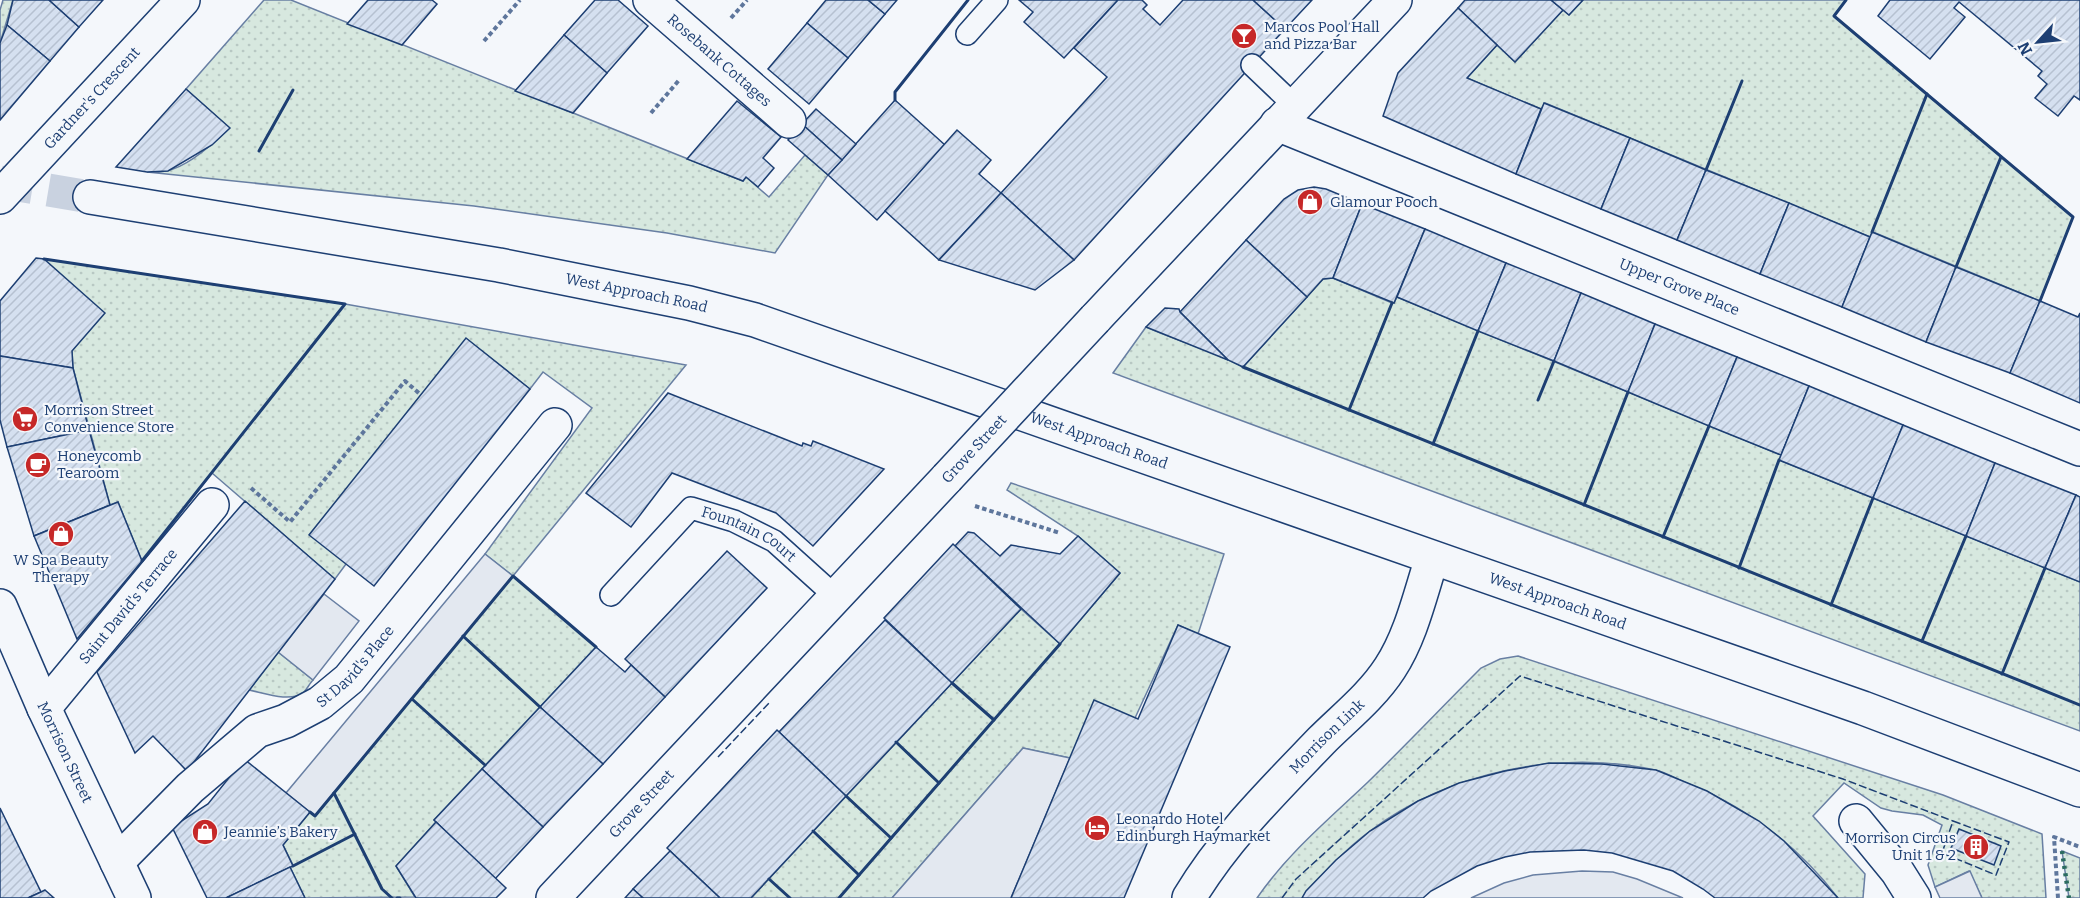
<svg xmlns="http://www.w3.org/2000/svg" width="2080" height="898" font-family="Bitter,serif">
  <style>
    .grass { fill: url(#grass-dots); stroke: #687fa3; stroke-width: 1.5 }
    .parking { fill: #e3e8f0; stroke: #687fa3; stroke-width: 1.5 }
    .building { fill: url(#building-hatch); stroke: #1d3f73; stroke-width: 1.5 }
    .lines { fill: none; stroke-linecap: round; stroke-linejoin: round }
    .tertiary-tunnel { stroke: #c9d2e0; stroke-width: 33; stroke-dasharray: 33 16; stroke-linecap: butt }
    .service-casing { stroke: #1d3f73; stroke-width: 24 }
    .minor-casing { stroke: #1d3f73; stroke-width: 36 }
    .tertiary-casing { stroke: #1d3f73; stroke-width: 36 }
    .secondary-casing { stroke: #1d3f73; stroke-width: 36 }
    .path { stroke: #5e769c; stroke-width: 4; stroke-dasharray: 4.5 3; stroke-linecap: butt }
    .service { stroke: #f4f7fb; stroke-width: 21 }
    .minor { stroke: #f4f7fb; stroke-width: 33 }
    .tertiary { stroke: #f4f7fb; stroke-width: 33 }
    .secondary { stroke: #f4f7fb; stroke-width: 33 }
    .minor-bridge-casing { stroke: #1d3f73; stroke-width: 36; stroke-linecap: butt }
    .minor-bridge { stroke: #f4f7fb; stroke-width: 33 }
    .hedge { stroke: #2c6c60; stroke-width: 4.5; stroke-dasharray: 3 4.5; stroke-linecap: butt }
    .fence { stroke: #1d3f73; stroke-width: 1.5; stroke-dasharray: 8 3; stroke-linecap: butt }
    .wall { stroke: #1d3f73; stroke-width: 3 }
    .labels { text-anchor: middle; stroke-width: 4.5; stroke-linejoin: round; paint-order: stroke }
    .poi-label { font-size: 15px; fill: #1d3f73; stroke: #f4f7fb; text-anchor: start }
    .street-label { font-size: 15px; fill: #1d3f73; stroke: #f4f7fb }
  </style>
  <defs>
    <pattern id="grass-dots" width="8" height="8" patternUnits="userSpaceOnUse" patternTransform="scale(1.5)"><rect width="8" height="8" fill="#d7e8df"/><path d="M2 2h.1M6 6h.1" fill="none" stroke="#b8c8c3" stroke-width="1.8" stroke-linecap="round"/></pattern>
    <pattern id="building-hatch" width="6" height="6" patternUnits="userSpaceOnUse" patternTransform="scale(1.5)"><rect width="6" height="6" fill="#d5e0f0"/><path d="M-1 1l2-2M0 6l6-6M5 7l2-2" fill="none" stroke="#b6c1d1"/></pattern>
  </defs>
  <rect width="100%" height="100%" fill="#f4f7fb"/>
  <g class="grass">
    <polygon points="3,0 13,0 0,43 0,10"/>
    <path d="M 264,0 L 291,0 L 743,181 L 746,177 L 769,197 L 805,155 L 828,175 L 775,253 L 667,233 L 474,206 L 147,172 C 153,172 160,172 166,171 C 187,167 214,143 229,128 L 186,89 Z"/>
    <polygon points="1583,0 1846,0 1834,16 2073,217 2040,301 1873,232 1870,237 1545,103 1541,109 1467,78 1497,45 1515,62 1563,10 1569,15"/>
    <polygon points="44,259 345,304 686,365 513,576 596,647 434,820 436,822 396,866 415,897 305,898 290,867 293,865 283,845 310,812 315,816 513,576 485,554 592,408 543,372 530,389 466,339 346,564 335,579 212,473 142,561 118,502 110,505 73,368 72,351"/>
    <path d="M 1333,278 L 1392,303 L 1394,303 L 1397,297 L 1781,455 L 1779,460 L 2080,582 L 2080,731 L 1113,373 L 1146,327 C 1178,341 1213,351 1243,367 L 1323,279 Z"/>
    <polygon points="1011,483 1224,554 1198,634 1178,625 1135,718 1070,758 1023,748 892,898 751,898 1021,609 1060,644 1120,573 1078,536 1007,490"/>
    <path d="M 278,652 L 313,680 C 310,683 307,689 304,692 C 291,703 264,693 249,690 Z"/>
    <path d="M 1518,656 L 1943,795 L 2042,834 L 2046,898 L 1982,898 L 1969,871 L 1935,887 L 1928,865 L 1942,825 L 1923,815 L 1892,811 L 1881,808 L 1844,783 L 1813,816 L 1865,874 L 1863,898 L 1838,898 C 1798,846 1745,806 1684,782 C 1675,778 1665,772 1655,770 C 1558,749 1449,772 1370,831 C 1344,850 1323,874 1302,898 L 1257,898 C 1288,853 1329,819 1368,782 C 1406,745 1443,706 1481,668 L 1500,659 Z"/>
    <polygon points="2062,851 2080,858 2080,898 2069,898"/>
  </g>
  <g class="parking">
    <polygon points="485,554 513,576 315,816 286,793"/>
    <polygon points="324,594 359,621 313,680 278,652"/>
    <polygon points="1023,748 1070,758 1011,898 892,898"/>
    <polygon points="1582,871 1613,872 1637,879 1683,898 1471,898 1504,883 1533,875"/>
    <polygon points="1970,871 1982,898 1940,898 1935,887"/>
  </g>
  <g class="building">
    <polygon points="13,0 49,0 79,27 50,61 7,25"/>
    <polygon points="49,0 103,0 79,27"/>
    <polygon points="368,0 432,0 437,4 402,45 347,24"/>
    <polygon points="595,0 618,0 648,26 607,73 564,35"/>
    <polygon points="826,0 868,0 885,14 848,58 807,23"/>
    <polygon points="868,0 897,0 885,14"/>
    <polygon points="1019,0 1118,0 1064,58 1024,22 1033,12"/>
    <polygon points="1118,0 1142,0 1147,5 1143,9 1160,25 1183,0 1253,0 1285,29 1074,260 1001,193 1107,77 1074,48"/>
    <polygon points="1253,0 1312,0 1285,29"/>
    <polygon points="1465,0 1551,0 1563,10 1515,62 1458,8"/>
    <polygon points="1551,0 1583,0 1569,15"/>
    <polygon points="1890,0 2080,0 2080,100 2074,96 2058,116 2035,98 2047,84 2038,76 2042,71 1959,2 1954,8 1965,17 1930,59 1878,16"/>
    <polygon points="1458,8 1497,45 1467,78 1541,109 1516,174 1383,116 1398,73"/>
    <polygon points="807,23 848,58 809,104 768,69"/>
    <polygon points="7,25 50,61 0,120 0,43"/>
    <polygon points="564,35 607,73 573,113 515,91"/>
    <polygon points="186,89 230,128 212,145 168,171 147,172 116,167"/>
    <polygon points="895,100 945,145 877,220 828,175"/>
    <polygon points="737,101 781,137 763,158 774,168 758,187 746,177 743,181 687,159"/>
    <polygon points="1544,103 1630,138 1601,209 1516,174"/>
    <polygon points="816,109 856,144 842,160 802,124"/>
    <polygon points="802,124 842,160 828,175 788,140"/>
    <polygon points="957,130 991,160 979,174 1001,193 939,260 885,211"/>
    <polygon points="1630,138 1706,170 1677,240 1601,209"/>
    <polygon points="1706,170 1789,203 1760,274 1677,240"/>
    <polygon points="1314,187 1326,189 1362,204 1333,278 1323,279 1307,297 1246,240 1284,199 1298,190"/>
    <polygon points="1001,193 1074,260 1035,290 939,260"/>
    <polygon points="1789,203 1870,237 1842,307 1760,274"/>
    <polygon points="1362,204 1425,229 1394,303 1333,278"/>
    <polygon points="1425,229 1506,263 1478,331 1397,297"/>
    <polygon points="1872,232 1956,267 1926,342 1842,307"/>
    <polygon points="1246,240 1307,297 1243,367 1228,360 1180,312"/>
    <polygon points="36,258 44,259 105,313 72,351 73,368 0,356 0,301"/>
    <polygon points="1506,263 1581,293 1554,361 1478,331"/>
    <polygon points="1956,267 2040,301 2010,373 1926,342"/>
    <polygon points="1581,293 1655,324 1628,392 1554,361"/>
    <polygon points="2040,301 2078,317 2080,313 2080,403 2010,373"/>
    <polygon points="1165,308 1179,309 1180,312 1228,360 1146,327"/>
    <polygon points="1655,324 1737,357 1709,426 1628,392"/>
    <polygon points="466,338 530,389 374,586 309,535"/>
    <polygon points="0,356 73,368 89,430 7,447 0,420"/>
    <polygon points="1737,357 1809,386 1781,455 1709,426"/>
    <polygon points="1809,386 1903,425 1873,498 1779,460"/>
    <polygon points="668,393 802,446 803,443 811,446 813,441 884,469 813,546 776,513 672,473 631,527 586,493"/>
    <polygon points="1903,425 1995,463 1966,536 1873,498"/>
    <polygon points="89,430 110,505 34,536 7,447"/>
    <polygon points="1995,463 2076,495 2045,568 1966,536"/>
    <polygon points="2076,495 2080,497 2080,582 2045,568"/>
    <polygon points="245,501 335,579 187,771 153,736 135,753 97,672"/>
    <polygon points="118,502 142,561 77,639 34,536"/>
    <polygon points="968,532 974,533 1000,556 1011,545 1060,554 1078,536 1120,573 1060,644 955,546"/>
    <polygon points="953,544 1021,609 952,683 884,618"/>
    <polygon points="727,551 767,588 665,697 625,659"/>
    <polygon points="885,620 952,683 846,796 779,732"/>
    <polygon points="1178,625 1230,647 1124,898 1011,898 1094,700 1138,719"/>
    <polygon points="596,647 625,672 631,665 665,697 603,764 540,707"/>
    <polygon points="540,707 603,764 543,827 482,769"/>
    <polygon points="777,730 846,796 751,898 720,898 667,848"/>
    <polygon points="244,759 310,812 283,845 293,866 226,898 207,898 172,827 208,804"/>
    <polygon points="1549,763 1602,764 1656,770 1707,791 1759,821 1784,841 1838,898 1715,898 1703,889 1673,871 1612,853 1584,850 1530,852 1505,857 1477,866 1431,891 1423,898 1302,898 1306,891 1336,860 1370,831 1418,801 1459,783 1505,771"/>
    <polygon points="482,769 543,827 495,879 434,820"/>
    <polygon points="0,808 41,892 28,898 0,898"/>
    <polygon points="436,822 506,888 496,898 416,898 396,866"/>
    <polygon points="1959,829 2001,846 1994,865 1951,848"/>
    <polygon points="670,851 720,898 643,898 633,889"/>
    <polygon points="290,867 305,898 226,898"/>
    <polygon points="633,889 643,898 625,898"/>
    <polygon points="45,890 54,898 28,898 41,892"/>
  </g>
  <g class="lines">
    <polyline class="tertiary-tunnel" points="0,182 90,197"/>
    <g class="service-casing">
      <g id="service">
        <polyline points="967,34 997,0"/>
        <polyline points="1252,65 1295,106"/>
        <path id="s1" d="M 611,595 L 691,508 L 734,521 L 774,541 L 835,596"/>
      </g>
    </g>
    <g class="minor-casing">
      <g id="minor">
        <path id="s2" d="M 650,0 L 789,121"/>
        <path id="s3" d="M 1277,124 L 2080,449"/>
        <path id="s4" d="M 0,197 L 183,0"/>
        <polyline points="1095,319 1395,0"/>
        <path id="s5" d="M 44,708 L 212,505"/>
        <polyline points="1856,821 1897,871 1914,898"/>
        <path id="s6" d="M 117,862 L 190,788 L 257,731 L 286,721 L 320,703 L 349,679 L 555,425"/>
        <path id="s7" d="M 553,898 L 947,478"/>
      </g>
    </g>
    <g class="tertiary-casing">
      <g id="tertiary">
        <path id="s8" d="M 90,197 L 499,265 L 689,303 L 755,320 L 1863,708 L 2080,790"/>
        <path id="s9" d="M 1189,898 C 1224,839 1274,790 1321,741 C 1344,718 1372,696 1390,668 C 1411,636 1420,595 1432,558"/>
      </g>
    </g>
    <g class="secondary-casing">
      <g id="secondary">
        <path id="s10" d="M 0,606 L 44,708 L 134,898"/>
      </g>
    </g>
    <g class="path">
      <polyline points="731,18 747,0"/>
      <polyline points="484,41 520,0"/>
      <polyline points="651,113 680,79"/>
      <polyline points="251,488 290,522 405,381 421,395"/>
      <polyline points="975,506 1060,533"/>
      <polyline points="2058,898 2054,837 2080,847"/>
    </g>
    <use href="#service" class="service"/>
    <use href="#minor" class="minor"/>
    <use href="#tertiary" class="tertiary"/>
    <use href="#secondary" class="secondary"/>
    <g class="minor-bridge-casing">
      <polyline id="minor-bridge" points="947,478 1095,319"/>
    </g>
    <use href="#minor-bridge" class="minor-bridge"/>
    <polyline class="hedge" points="2062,851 2069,898"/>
    <g class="fence">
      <polyline points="718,757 769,703"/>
      <polygon points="1953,821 2009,842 1996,875 1942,853"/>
      <polyline points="1282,898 1296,879 1520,676 1843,779 1953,821"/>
    </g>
    <g class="wall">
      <polyline points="1846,0 1834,16 2073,217 2040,301"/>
      <polyline points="895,100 895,92 968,0"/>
      <polyline points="259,151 293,90"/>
      <polyline points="1706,170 1742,81"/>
      <polyline points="1872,232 1927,94"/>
      <polyline points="44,259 345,304 142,561"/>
      <polyline points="1956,267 2001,157"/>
      <polyline points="1243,367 2080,705"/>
      <polyline points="1538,400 1554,361"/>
      <polyline points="1349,410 1392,303"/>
      <polyline points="1433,444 1478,331"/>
      <polyline points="1584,505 1628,392"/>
      <polyline points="1663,537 1709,426"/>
      <polyline points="1739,568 1779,460"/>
      <polyline points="1831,605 1873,498"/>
      <polyline points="463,636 540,707"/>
      <polyline points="1922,641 1966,536"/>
      <polyline points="2002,674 2045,568"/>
      <polyline points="952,683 994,720"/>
      <polyline points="412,699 485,765"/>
      <polyline points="896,742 939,783"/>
      <polyline points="334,793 382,889 392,898"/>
      <polyline points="846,796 891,838"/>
      <polyline points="310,812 315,816 513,576 596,647"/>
      <polyline points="813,831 859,875"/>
      <polyline points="293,866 355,834"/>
      <polyline points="769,879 790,898"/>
      <polyline points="397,898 400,898"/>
      <polyline points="839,898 1060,644"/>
    </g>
  </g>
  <defs>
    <g id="bar-disc" transform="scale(1.35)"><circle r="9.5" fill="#c62828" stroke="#f4f7fb"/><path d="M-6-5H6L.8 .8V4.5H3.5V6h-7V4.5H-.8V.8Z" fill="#fff"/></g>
    <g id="shop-disc" transform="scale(1.35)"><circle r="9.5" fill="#c62828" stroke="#f4f7fb"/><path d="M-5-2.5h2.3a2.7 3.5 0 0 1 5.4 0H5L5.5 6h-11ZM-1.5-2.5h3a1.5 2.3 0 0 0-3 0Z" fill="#fff"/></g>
    <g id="supermarket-disc" transform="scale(1.35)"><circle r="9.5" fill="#c62828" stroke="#f4f7fb"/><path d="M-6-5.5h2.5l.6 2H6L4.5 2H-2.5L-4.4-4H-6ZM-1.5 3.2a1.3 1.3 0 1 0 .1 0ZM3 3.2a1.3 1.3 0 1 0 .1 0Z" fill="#fff"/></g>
    <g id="cafe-disc" transform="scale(1.35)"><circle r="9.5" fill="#c62828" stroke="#f4f7fb"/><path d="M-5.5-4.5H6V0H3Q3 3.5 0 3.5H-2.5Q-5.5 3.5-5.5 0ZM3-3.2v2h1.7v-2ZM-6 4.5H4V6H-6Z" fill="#fff"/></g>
    <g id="hotel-disc" transform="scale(1.35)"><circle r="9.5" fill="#c62828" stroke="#f4f7fb"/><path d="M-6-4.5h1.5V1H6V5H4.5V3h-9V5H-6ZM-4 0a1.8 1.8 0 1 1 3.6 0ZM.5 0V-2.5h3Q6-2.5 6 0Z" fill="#fff"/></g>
    <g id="building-disc" transform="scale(1.35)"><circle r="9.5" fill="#c62828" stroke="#f4f7fb"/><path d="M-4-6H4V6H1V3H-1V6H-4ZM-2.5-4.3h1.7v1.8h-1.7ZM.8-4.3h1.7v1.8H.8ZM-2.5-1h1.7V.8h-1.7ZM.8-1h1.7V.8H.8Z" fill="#fff"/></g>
  </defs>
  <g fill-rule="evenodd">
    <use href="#bar-disc" x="1244" y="36"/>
    <use href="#shop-disc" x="1310" y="202"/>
    <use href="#supermarket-disc" x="25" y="419"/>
    <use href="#cafe-disc" x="38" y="465"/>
    <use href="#shop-disc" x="61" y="534"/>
    <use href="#hotel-disc" x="1097" y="828"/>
    <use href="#shop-disc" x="205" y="832"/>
    <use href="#building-disc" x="1976" y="847"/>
  </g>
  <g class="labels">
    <g class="poi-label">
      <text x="1264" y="32">Marcos Pool Hall<tspan x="1264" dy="17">and Pizza Bar</tspan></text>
      <text x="1330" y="207">Glamour Pooch</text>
      <text x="44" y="415">Morrison Street<tspan x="44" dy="17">Convenience Store</tspan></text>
      <text x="57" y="461">Honeycomb<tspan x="57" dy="17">Tearoom</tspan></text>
      <text x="61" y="565" text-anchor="middle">W Spa Beauty<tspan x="61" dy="17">Therapy</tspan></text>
      <text x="1116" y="824">Leonardo Hotel<tspan x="1116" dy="17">Edinburgh Haymarket</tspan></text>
      <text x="224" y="837">Jeannie’s Bakery</text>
      <text x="1956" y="843" text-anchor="end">Morrison Circus<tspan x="1956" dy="17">Unit 1 &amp; 2</tspan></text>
    </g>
    <g class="street-label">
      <text dy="5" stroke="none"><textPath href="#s2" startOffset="92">Rosebank Cottages</textPath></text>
      <text dy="5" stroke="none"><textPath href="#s4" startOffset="135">Gardner's Crescent</textPath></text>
      <text dy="5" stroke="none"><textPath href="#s3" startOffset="434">Upper Grove Place</textPath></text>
      <text dy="5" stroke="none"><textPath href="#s8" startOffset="555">West Approach Road</textPath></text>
      <text dy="5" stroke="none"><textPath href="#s8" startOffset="1041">West Approach Road</textPath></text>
      <text transform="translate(974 449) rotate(-47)" y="5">Grove Street</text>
      <text dy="5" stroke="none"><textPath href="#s1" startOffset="182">Fountain Court</textPath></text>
      <text dy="5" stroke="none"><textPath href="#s8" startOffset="1527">West Approach Road</textPath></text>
      <text dy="5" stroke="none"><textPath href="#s5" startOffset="132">Saint David's Terrace</textPath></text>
      <text dy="5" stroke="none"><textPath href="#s6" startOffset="312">St David's Place</textPath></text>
      <text dy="5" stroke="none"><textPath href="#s9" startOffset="213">Morrison Link</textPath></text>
      <text dy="5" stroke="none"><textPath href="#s10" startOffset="160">Morrison Street</textPath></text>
      <text dy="5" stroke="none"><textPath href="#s7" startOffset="129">Grove Street</textPath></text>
    </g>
  </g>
  <g transform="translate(2038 42) rotate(243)" stroke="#f4f7fb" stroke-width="4.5" paint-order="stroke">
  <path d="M0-4.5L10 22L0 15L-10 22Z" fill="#1d3f73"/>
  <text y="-9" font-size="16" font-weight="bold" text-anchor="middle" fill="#1d3f73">N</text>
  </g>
</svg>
